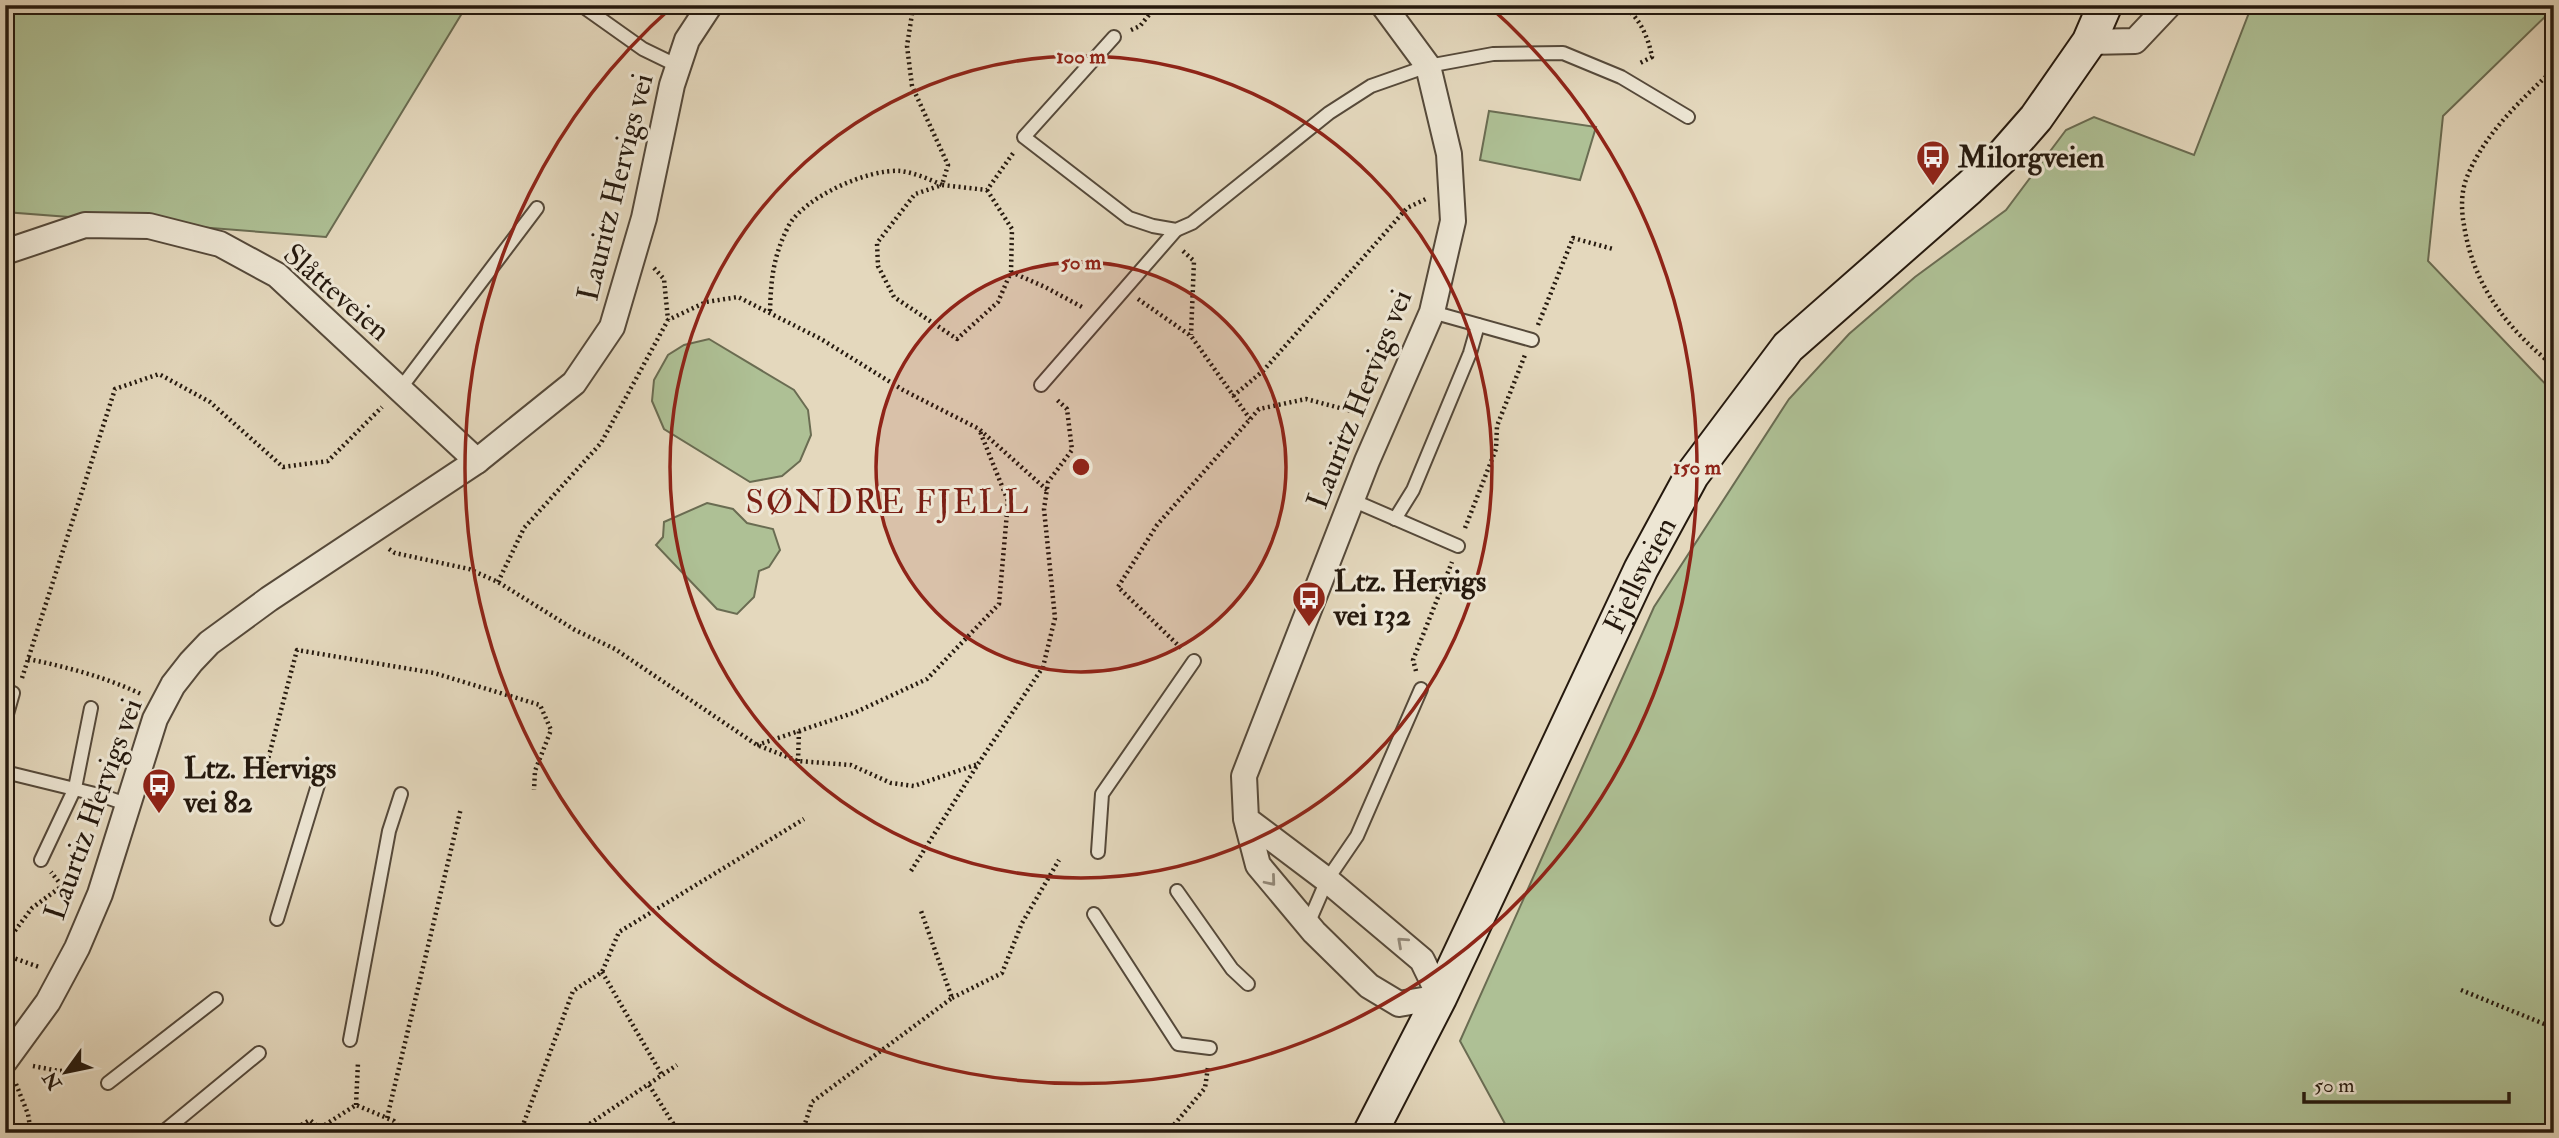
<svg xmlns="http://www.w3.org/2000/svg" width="2559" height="1138" font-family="'IM FELL Double Pica',serif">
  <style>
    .green { fill: #aec095; stroke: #6a6c52; stroke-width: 2 }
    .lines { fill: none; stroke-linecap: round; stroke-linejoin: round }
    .lane-casing { stroke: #55493a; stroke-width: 16 }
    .street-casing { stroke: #55493a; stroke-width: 28 }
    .secondary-casing { stroke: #25190e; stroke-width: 37 }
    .path { stroke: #25190e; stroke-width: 4.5; stroke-dasharray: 2 3.5; stroke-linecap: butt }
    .lane { stroke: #ede6d4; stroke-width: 12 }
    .street { stroke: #ede6d4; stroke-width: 24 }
    .secondary { stroke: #ede6d4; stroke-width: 33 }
    .oneway { stroke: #938a7b }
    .ring { fill: none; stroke: #8f2418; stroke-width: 3.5 }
    .labels { text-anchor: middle; stroke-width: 6; stroke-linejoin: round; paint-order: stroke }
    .poi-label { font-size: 30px; font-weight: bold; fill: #25190e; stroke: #ede6d4; text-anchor: start }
    .street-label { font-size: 30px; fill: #25190e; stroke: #ede6d4 }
    .quarter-label { font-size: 33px; letter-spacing: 2px; fill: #7a1f14; stroke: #ede6d4 }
    .centre { fill: #8f2418; stroke: #ede6d4; stroke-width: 3.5 }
    .ring-label { font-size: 21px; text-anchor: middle; font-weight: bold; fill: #8f2418; stroke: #ede6d4; stroke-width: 6; stroke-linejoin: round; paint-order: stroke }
  </style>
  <rect width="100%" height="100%" fill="#e4d8bd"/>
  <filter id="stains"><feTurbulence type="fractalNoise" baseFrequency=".00286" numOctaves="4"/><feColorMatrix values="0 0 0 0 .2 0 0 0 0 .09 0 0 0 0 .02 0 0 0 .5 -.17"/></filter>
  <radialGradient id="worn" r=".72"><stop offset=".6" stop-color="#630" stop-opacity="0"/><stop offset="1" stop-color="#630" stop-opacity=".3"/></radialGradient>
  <g class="green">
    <polygon points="5,5 467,5 326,237 5,212"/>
    <polygon points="2252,5 2554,5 2554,8 2443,116 2428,261 2554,393 2554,1133 1510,1133 1460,1041 1654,607 1789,399 1849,334 1915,277 2006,210 2066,130 2094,117 2194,155"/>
    <polygon points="1489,111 1596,127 1580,180 1480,160"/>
    <polygon points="709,339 794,390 808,410 811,435 800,461 782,476 750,482 664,429 652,401 654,380 668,355 684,345"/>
    <polygon points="707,503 733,509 747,523 773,529 780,550 769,567 759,571 754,597 737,614 717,609 656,545 663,537 664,522"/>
  </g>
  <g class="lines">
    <g class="lane-casing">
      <g id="lane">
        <polyline points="581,5 643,49 678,66"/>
        <polyline points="1114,37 1024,137 1129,218 1153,226 1176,230 1192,223 1329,113 1371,86 1428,66 1493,54 1563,53 1621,77 1688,117"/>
        <polyline points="1432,312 1532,340"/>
        <polyline points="1041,385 1176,230"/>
        <polyline points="400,389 537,208"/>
        <polyline points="1352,500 1458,546"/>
        <polyline points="1395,519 1413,490 1470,353 1478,325"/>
        <polyline points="5,721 13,693"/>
        <polyline points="5,772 103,796 129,805"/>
        <polyline points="1098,852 1102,794 1194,661"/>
        <polyline points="41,860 75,788 91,708"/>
        <polyline points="1177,891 1232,969 1248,984"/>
        <polyline points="1094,914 1178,1044 1210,1048"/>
        <polyline points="277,919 321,775"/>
        <polyline points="1308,924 1327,880 1357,836 1421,689"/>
        <polyline points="350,1040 389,831 401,794"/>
        <polyline points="108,1083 216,999"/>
        <polyline points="162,1133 259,1053"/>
      </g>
    </g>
    <g class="street-casing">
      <g id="street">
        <polyline points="2089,42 2135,41 2169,5"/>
        <polyline points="5,252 85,225 149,226 220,244 277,275 477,461"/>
        <polyline points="1246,819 1327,880 1422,960 1440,997 1399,1004 1369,986 1314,932 1258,865 1246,819 1244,776 1367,461 1432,312 1453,221 1449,154 1428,66 1383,5"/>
        <polyline points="5,1061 48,1002 77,948 100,894 155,719 173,685 191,662 209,643 269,599 477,461 574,383 612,327 644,218 672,85 687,40 710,5"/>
      </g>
    </g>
    <g class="secondary-casing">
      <g id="secondary">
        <path id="s1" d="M 1370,1133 L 1440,997 L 1641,569 L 1692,475 L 1788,347 L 1969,188 L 2001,158 L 2036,118 L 2089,42 L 2105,5"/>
      </g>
    </g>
    <g class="path">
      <path d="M 1623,5 C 1640,19 1648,36 1652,57 L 1638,64"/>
      <polyline points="1131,30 1140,26 1157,5"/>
      <path d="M 2554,69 C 2520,101 2485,133 2467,177 C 2461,191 2461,210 2464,225 C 2473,285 2507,329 2554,366"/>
      <polyline points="987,190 1012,229 1011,272 998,302 957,339 894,297 878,266 877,243 915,194 942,185 987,190 1014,152"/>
      <polyline points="1183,251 1194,261 1191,335"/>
      <polyline points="654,268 664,279 668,320"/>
      <polyline points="1011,272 1045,287 1082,307"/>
      <polyline points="1138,299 1191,336 1250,419"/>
      <path d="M 770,311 C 771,279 773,257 788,227 C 802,198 869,168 901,171 C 915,173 929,179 942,185 L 948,165 L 912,86 L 907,46 L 912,14 L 909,5"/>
      <polyline points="1538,325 1573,238 1613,249"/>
      <polyline points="1233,396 1263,371 1407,208 1428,198"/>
      <polyline points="1465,528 1496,449 1497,426 1525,355"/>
      <polyline points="389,549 395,553 469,569 498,582 575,630 615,649 757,745 798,761 851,765 891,783 914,786 978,764"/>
      <polyline points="498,582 524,528 601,443 668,320 706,302 738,297 821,339 903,390 979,429 1047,490"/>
      <polyline points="1181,648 1118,587 1157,525 1259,409 1306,399 1359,413"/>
      <path d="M 28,659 C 67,667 105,677 141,694"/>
      <polyline points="1416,671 1413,660 1452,562"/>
      <polyline points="22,678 115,389 159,374 210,402 283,467 328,461 382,407"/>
      <polyline points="757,745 856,712 927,679 999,604 1008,501 979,429"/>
      <polyline points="798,761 799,731"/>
      <polyline points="267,763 297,650 434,673 540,705 551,730 535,771 534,790"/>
      <polyline points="911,871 978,764 1043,667 1055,618 1044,509 1048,482 1072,450 1067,409 1055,398"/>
      <polyline points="5,944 32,908 62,886 51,872"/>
      <polyline points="5,955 39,967"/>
      <polyline points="602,972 662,1075"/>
      <polyline points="2461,990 2554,1028"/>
      <polyline points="952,998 1002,973 1022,923 1059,860"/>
      <polyline points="33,1066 59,1071 77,1070"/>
      <polyline points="16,1084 28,1114 31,1133"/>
      <polyline points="649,1085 679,1133"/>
      <polyline points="356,1105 358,1062"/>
      <polyline points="387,1118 461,808"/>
      <polyline points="320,1128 356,1105 394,1121 404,1133"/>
      <polyline points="287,1133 310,1120 326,1133"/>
      <polyline points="520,1133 573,991 602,972 619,932 804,819"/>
      <polyline points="576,1133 677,1065"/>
      <polyline points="802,1133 812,1102 952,998 920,908"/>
      <polyline points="1167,1133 1205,1088 1208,1067"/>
      <polyline points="1335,1133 1340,1124"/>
    </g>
    <use href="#lane" class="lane"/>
    <use href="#street" class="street"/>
    <use href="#secondary" class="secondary"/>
  </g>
  <defs><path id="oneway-chevron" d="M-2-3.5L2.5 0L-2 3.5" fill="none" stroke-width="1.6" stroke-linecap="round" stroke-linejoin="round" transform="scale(1.75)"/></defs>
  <g class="oneway">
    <use href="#oneway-chevron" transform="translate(1271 881) rotate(50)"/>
    <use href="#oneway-chevron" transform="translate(1402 942) rotate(-138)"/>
  </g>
  <circle cx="1081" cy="467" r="205" fill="#8f2418" fill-opacity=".12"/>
  <g class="ring">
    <circle cx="1081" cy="467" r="205"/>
    <circle cx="1081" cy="467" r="411"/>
    <path d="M1489 6A616 616 0 1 1 673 6"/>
  </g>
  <defs>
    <g id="bus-pin" transform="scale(1.75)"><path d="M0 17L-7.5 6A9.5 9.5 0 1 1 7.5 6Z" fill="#8f2418" stroke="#ede6d4"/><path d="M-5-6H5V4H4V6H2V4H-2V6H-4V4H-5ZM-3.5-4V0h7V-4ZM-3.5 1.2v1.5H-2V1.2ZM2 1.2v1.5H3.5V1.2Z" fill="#fff"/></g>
  </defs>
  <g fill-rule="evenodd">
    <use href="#bus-pin" x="1933" y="157"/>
    <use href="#bus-pin" x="1309" y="598"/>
    <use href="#bus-pin" x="159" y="785"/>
  </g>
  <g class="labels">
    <g class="poi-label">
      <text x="1958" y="167">Milorgveien</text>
      <text x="1334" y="591">Ltz. Hervigs<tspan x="1334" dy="34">vei 132</tspan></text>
      <text x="184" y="778">Ltz. Hervigs<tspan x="184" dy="34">vei 82</tspan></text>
    </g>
    <g class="street-label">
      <text transform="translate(615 187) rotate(-76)" y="10">Lauritz Hervigs vei</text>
      <text transform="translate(337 292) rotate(41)" y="10">Slåtteveien</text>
      <text transform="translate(1359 399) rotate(-68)" y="10">Lauritz Hervigs vei</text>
      <text dy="10" stroke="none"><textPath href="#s1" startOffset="620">Fjellsveien</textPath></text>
      <text transform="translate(93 809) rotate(-70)" y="10">Laurtiz Hervigs vei</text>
    </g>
    <g class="quarter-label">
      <text x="888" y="513">SØNDRE FJELL</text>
    </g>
  </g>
  <circle cx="1081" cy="467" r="10" class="centre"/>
  <g class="ring-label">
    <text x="1081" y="63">100 m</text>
    <text x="1081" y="269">50 m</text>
    <text x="1697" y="474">150 m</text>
  </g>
  <rect width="2559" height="1138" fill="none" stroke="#e4d8bd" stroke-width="28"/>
  <rect x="7" y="7" width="2545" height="1124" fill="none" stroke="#25190e" stroke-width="3.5"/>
  <rect x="14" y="14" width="2531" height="1110" fill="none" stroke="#25190e" stroke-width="2"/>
  <g transform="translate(66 1072) rotate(237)" stroke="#ede6d4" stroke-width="5" paint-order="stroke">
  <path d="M0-5L12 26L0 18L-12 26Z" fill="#25190e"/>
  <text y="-10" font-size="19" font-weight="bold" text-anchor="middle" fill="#25190e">N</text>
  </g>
  <path d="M2304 1092v10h205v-10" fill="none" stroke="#25190e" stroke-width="3.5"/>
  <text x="2314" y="1092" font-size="21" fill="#25190e" stroke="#ede6d4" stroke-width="5" paint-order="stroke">50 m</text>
  <rect width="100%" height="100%" filter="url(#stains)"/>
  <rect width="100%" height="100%" fill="url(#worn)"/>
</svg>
